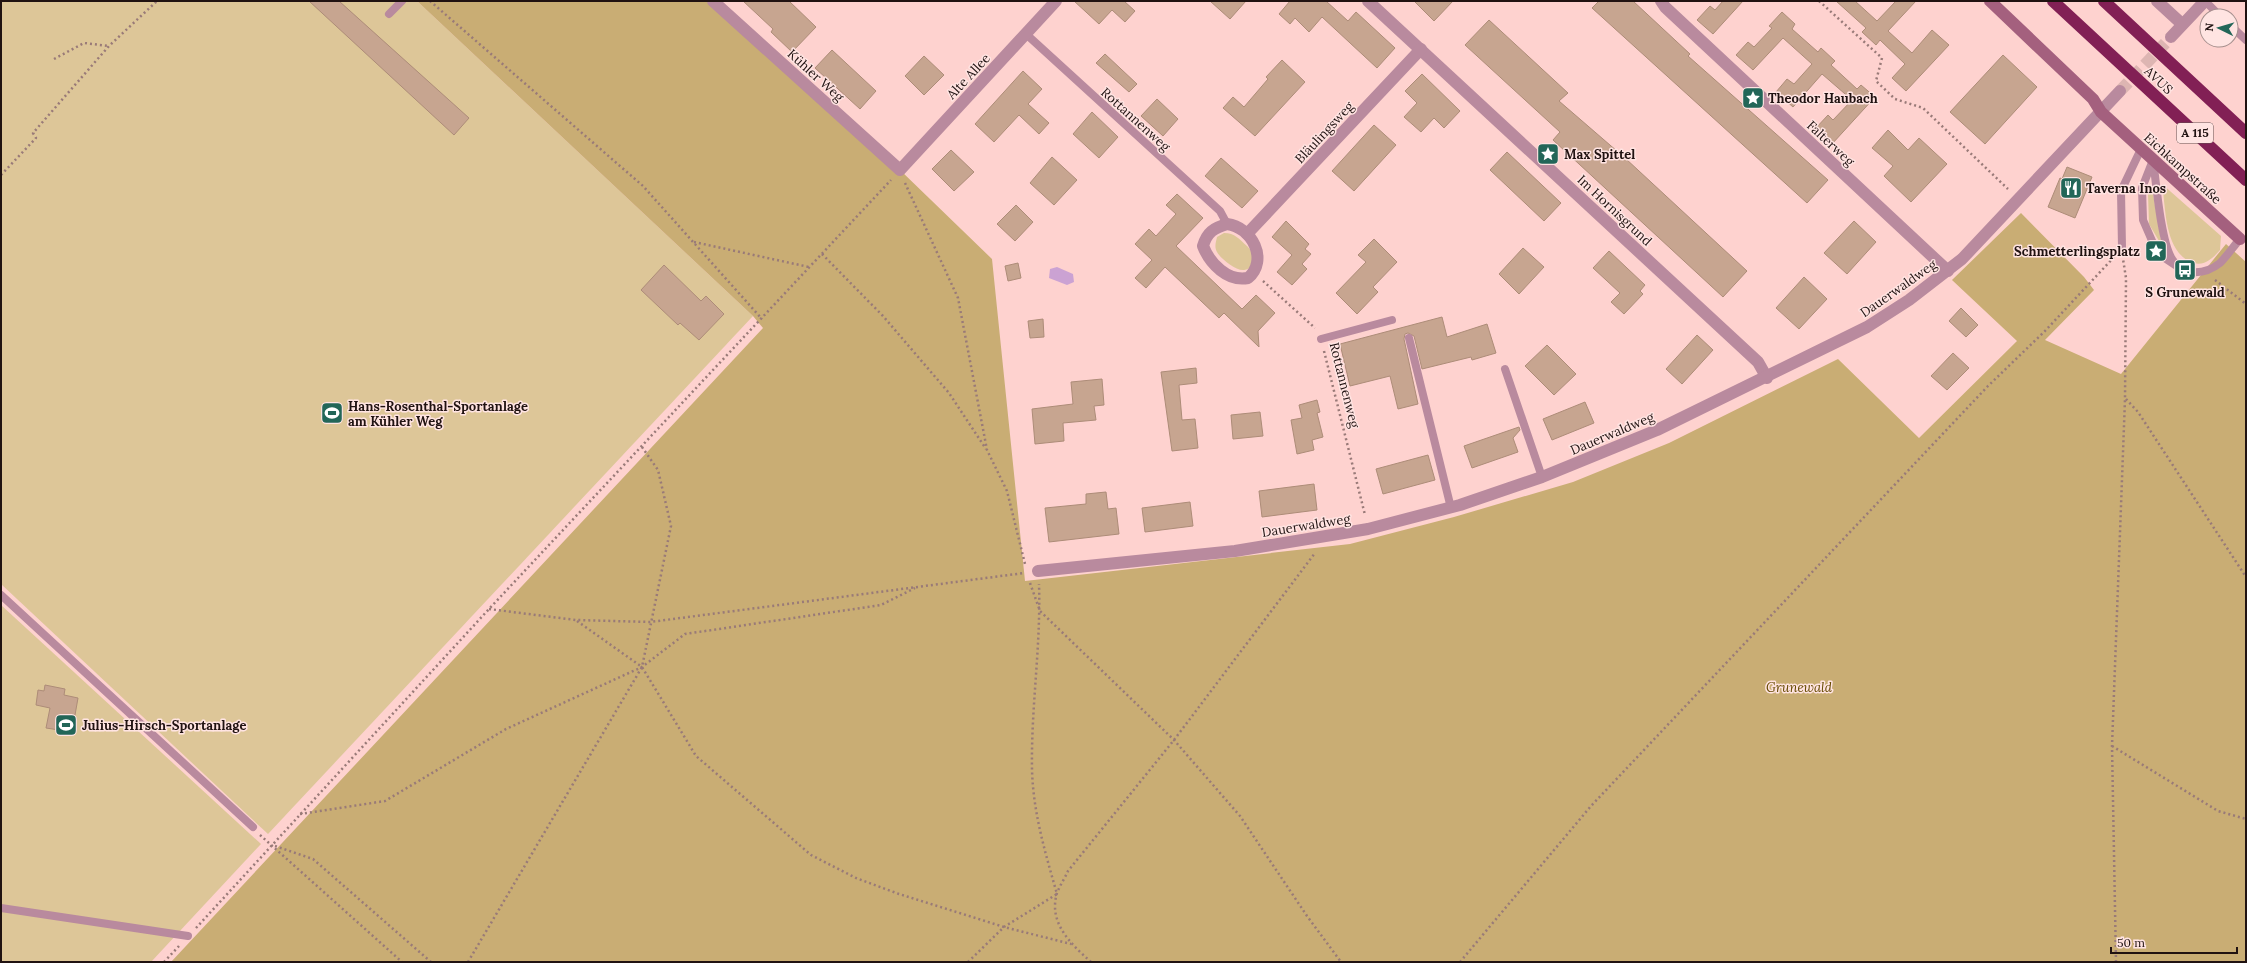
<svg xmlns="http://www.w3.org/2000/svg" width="2247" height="963" font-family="Lora,serif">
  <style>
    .green { fill: #ddc698 }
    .forest { fill: #c9ad74 }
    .water { fill: #cba2d3 }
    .building { fill: #c7a590; stroke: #ad8c78 }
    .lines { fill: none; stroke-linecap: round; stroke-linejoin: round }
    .street-tunnel { stroke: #ddb5b2; stroke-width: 12; stroke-dasharray: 12 6; stroke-linecap: butt }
    .path { stroke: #997a78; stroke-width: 2.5; stroke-dasharray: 2 3; stroke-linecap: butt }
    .lane { stroke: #b98a9e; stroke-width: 8 }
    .street { stroke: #b98a9e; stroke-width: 12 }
    .secondary { stroke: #a4607e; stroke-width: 12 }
    .highway { stroke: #822055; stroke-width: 12 }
    .labels { text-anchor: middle; stroke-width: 3; stroke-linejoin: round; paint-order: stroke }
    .shield { fill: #ffe4e2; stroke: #635150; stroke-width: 1 }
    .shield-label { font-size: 12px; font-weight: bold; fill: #201211 }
    .street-label { font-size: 13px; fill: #201211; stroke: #ffe4e2 }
    .poi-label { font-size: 13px; font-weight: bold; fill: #201211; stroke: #ffe4e2; text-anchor: start }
    .park-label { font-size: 13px; font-style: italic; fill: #664a00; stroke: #ffe4e2 }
  </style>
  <rect width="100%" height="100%" fill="#fed2cf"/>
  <g class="green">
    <polygon points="1,1 417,1 753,316 268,834 1,584"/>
    <path d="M 2162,184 L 2221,236 L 2220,250 C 2213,258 2205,266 2194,263 C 2164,254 2166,208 2162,184 Z"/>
    <polygon points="2148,194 2153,194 2162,246 2149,224"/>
    <path d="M 1224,233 C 1235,233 1239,239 1247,246 C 1254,252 1257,268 1244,270 C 1236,271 1221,259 1217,252 C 1214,247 1216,242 1217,237 Z"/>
    <polygon points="1,605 261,844 151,962 1,962"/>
  </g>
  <polygon class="forest" points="417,1 712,1 900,170 992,259 1025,581 1350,544 1454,517 1573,482 1669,443 1838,359 1919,438 2017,341 1952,280 2021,213 2084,277 2094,290 2045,340 2121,374 2226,244 2246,262 2246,962 171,962 763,328 753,316"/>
  <polygon class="water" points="1057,267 1073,274 1074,282 1067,285 1049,278 1050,269"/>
  <g class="building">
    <polygon points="309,1 339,1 469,118 454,135"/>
    <polygon points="743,1 789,1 816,27 792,52 771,32 773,29"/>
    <polygon points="1074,1 1124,1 1135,11 1125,22 1112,10 1099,24"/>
    <polygon points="1210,1 1246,1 1230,19"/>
    <polygon points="1290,1 1326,1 1348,21 1356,12 1395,48 1377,68 1322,17 1309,32 1295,18 1290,24 1279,14"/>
    <polygon points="1414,1 1453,1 1434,21"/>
    <polygon points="1599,1 1633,1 1690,54 1688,56 1828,180 1807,203 1592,8"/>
    <polygon points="1723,1 1743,1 1713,34 1697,20 1710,6 1715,10"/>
    <polygon points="1836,1 1855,1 1877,21 1896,1 1916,1 1888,31 1912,53 1932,30 1949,45 1906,91 1892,78 1905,64 1880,40 1876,45 1862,32 1866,28"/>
    <polygon points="1782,12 1795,24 1792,29 1818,52 1821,48 1835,61 1831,65 1857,89 1861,85 1875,97 1832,144 1815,129 1828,115 1833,120 1852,100 1822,74 1793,107 1776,92 1787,79 1794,84 1812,64 1783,38 1753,70 1736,55 1748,42 1754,47 1772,28 1769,26"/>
    <polygon points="1489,20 1568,93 1559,101 1625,158 1747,271 1723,297 1553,140 1560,132 1465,45"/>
    <polygon points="832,50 876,91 860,109 815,68"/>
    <polygon points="1105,54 1137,84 1129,92 1096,63"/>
    <polygon points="2003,55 2037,87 1985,144 1950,112"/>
    <polygon points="924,56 944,75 924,95 905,76"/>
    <polygon points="1282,60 1305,82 1255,136 1223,108 1233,97 1244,107 1268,79 1266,77"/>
    <polygon points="1023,71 1042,89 1028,104 1049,123 1039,134 1019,115 994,142 975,124"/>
    <polygon points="1422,74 1460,111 1444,128 1434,118 1421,132 1404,117 1417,103 1405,91"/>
    <polygon points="1157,99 1178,119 1163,136 1141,116"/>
    <polygon points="1092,112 1118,137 1099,158 1073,134"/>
    <polygon points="1374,125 1396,145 1354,191 1332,171"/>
    <polygon points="1888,130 1908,150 1919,138 1947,164 1911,202 1884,176 1893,166 1872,148"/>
    <polygon points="951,150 974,172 954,191 932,169"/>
    <polygon points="1507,152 1561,203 1544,221 1490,170"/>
    <polygon points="1052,157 1077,180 1054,205 1030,183"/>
    <polygon points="1221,158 1258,191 1242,208 1205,176"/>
    <polygon points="2067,167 2092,177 2075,218 2048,207 2060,178 2062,179"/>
    <polygon points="1177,194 1203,218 1176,246 1242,309 1256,295 1275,313 1258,331 1259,347 1224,313 1219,318 1165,267 1146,288 1135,278 1152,260 1135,244 1149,229 1156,236 1176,214 1166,205"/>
    <polygon points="1016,205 1033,222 1015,241 997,224"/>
    <polygon points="1286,221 1309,244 1305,249 1311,254 1302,264 1307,269 1292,285 1277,272 1292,255 1272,237"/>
    <polygon points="1854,221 1876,242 1847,274 1824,253"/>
    <polygon points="1374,239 1397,262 1373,287 1378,292 1357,314 1336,293 1366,262 1358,255"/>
    <polygon points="1523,248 1544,267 1519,294 1499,274"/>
    <polygon points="1609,251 1645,285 1640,291 1643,294 1624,314 1611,302 1620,293 1593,268"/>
    <polygon points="1018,263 1021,278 1008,281 1005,266"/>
    <polygon points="664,265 701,301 706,296 724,314 699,340 680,323 678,325 641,290"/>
    <polygon points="1804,277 1827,299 1799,329 1776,308"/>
    <polygon points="1961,308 1978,325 1966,337 1949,321"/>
    <polygon points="1442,317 1447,337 1487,324 1496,353 1472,360 1471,357 1422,369 1414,336 1408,333 1405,334 1404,339 1418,404 1398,409 1390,376 1350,386 1340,344"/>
    <polygon points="1043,319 1044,337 1030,338 1028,321"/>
    <polygon points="1697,335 1713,350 1682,384 1666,369"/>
    <polygon points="1547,345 1576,374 1554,395 1525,366"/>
    <polygon points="1953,353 1969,368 1947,390 1931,376"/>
    <polygon points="1196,368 1197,383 1179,385 1182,420 1195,419 1198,448 1172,451 1161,372"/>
    <polygon points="1102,379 1104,405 1094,406 1096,420 1063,423 1064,441 1035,444 1032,409 1073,404 1071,382"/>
    <polygon points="1317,400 1320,412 1317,413 1323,437 1312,440 1314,450 1297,454 1291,420 1302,418 1299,405"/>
    <polygon points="1585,402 1594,423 1552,440 1543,419"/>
    <polygon points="1260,412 1263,436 1233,439 1231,415"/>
    <polygon points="1519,427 1520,430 1513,438 1518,452 1472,468 1464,446"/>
    <polygon points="1428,455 1435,480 1383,494 1376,469"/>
    <polygon points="1314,484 1317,510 1262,517 1259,491"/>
    <polygon points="1106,492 1108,509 1116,508 1119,534 1049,542 1045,508 1086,504 1086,494"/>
    <polygon points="1190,502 1193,526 1145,532 1142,508"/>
    <polygon points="45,685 65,689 64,695 78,698 72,732 46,728 50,708 36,705 38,690 44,691"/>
  </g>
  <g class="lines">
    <polyline class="street-tunnel" points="2120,91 2171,37"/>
    <g class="path">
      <polyline points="430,1 643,186 762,319"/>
      <polyline points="1819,1 1882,58 1876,81 1895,99 1923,108 2008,189"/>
      <polyline points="54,59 84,43 109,46"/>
      <polyline points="1,175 36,138 33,133 109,46 157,1"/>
      <polyline points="905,183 958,298 987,450 1007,491 1025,564"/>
      <polyline points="694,242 809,267"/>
      <polyline points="822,254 883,316 949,393 986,449"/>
      <polyline points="2215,280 2246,304"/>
      <polyline points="1263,281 1315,328"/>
      <polyline points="1324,351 1365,515"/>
      <polyline points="2126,399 2138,412 2246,577"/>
      <polyline points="1030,583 1040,611 1174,740 1240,816 1307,916 1341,962"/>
      <polyline points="489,609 576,620 650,622 1024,573"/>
      <polyline points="577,621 642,667 696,756 811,855 856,878 899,894 1004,927 1071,944"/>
      <polyline points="2112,746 2218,811 2246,819"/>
      <polyline points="300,814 385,801 506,729 642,667 685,634 881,605 915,588"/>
      <polyline points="260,835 402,962"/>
      <polyline points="275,846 313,859 431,962"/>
      <polyline points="196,928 489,609 891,180"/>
      <polyline points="164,962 179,946"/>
      <polyline points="468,962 642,667 671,526 658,470 642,447"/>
      <path d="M 968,962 L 1004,927 L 1057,894 C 1045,852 1033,812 1032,769 C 1031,707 1041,646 1039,584"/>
      <path d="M 1091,962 C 1071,944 1048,923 1057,893 C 1060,885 1065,878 1068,871 L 1174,740 L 1315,553"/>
      <polyline points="1460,962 1591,806 1988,386 2045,331 2115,256"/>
      <polyline points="2116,962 2112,746 2125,399 2126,278 2123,259"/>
    </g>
    <g class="lane">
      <polyline points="2205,1 2220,16"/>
      <polyline points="389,14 402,1"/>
      <polyline points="2231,26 2246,40"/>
      <polyline points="1026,34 1220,211 1227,224"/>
      <path d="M 2153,159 C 2156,182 2161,242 2172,259 C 2183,277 2205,275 2220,263 C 2227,256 2233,247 2240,239"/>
      <polyline points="2153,160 2142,188 2143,220 2153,243 2166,259 2175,265"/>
      <polyline points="2122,248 2121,191 2141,149"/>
      <polyline points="1409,338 1451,508"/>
      <polyline points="1321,339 1392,320"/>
      <polyline points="1505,369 1542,477"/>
      <polyline points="1,595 253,827"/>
      <polyline points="1,908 188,936"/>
    </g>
    <g class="street">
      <polyline points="713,1 900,170 1056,1"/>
      <polyline points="1368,1 1758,362 1767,378"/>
      <polyline points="1661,1 1665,7 1948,271"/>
      <polyline points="2157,1 2182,24"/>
      <polyline points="2171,37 2205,1"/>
      <path d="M 1227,224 C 1252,227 1269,260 1248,278 C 1228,282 1210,264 1203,246 C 1207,232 1214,228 1227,224 Z"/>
      <polyline points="1247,234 1421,49"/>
      <polyline points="1038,571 1235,551 1368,529 1460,505 1542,477 1657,430 1867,327 1909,300 1962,259 2120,91"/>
    </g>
    <polyline class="secondary" points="1990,1 2093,99 2101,112 2240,239"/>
    <g class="highway">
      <polyline points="2053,1 2246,180"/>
      <polyline points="2104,1 2246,133"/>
    </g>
  </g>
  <defs>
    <g id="sight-square" transform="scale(1.15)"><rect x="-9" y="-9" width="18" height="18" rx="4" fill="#226658" stroke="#ffe4e2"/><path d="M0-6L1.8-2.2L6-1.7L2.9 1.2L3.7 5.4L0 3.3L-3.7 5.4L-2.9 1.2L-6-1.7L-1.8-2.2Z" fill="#fff"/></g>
    <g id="restaurant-square" transform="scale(1.15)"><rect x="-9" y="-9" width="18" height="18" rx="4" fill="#226658" stroke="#ffe4e2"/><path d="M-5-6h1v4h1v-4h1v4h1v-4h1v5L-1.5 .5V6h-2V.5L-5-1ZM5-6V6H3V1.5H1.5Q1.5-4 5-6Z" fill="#fff"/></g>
    <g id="bus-square" transform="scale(1.15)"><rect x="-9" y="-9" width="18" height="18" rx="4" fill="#226658" stroke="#ffe4e2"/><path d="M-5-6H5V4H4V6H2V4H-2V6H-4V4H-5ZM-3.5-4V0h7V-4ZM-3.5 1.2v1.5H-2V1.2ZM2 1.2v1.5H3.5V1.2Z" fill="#fff"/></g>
    <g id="stadium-square" transform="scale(1.15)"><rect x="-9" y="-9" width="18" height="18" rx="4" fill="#226658" stroke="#ffe4e2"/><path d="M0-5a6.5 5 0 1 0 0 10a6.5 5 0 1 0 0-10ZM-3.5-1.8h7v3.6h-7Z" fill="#fff"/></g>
  </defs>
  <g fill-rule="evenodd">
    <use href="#sight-square" x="1753" y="98"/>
    <use href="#sight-square" x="1548" y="154"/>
    <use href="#restaurant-square" x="2071" y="188"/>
    <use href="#sight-square" x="2156" y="251"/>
    <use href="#bus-square" x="2185" y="270"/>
    <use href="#stadium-square" x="332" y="413"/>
    <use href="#stadium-square" x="66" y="725"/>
  </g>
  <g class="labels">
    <rect class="shield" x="2177" y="123" width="36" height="20" rx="3"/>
    <g class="shield-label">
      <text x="2195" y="137">A 115</text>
    </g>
    <g class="street-label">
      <text transform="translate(816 75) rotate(42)" y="5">Kühler Weg</text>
      <text transform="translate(968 76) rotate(-47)" y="5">Alte Allee</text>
      <text transform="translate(2159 80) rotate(43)" y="5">AVUS</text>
      <text transform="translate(1136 119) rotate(42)" y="5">Rottannenweg</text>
      <text transform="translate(1324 132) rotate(-47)" y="5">Bläulingsweg</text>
      <text transform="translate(1831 143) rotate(43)" y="5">Falterweg</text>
      <text transform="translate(2183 168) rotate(42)" y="5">Eichkampstraße</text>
      <text transform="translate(1615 210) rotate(43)" y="5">Im Hornisgrund</text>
      <text transform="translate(1898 288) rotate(-35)" y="5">Dauerwaldweg</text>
      <text transform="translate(1345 385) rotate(76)" y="5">Rottannenweg</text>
      <text transform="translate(1612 433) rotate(-23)" y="5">Dauerwaldweg</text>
      <text transform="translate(1306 525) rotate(-9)" y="5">Dauerwaldweg</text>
    </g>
    <g class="poi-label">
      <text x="1768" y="103">Theodor Haubach</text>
      <text x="1564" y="159">Max Spittel</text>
      <text x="2086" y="193">Taverna Inos</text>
      <text x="2140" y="256" text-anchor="end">Schmetterlingsplatz</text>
      <text x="2185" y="297" text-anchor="middle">S Grunewald</text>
      <text x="348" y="411">Hans-Rosenthal-Sportanlage<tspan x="348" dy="15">am Kühler Weg</tspan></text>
      <text x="82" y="730">Julius-Hirsch-Sportanlage</text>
    </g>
    <g class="park-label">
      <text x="1799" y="692">Grunewald</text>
    </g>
  </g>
  <rect width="2247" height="963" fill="none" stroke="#201211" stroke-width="4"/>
  <g transform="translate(2219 28) rotate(275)"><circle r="19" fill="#ffe4e2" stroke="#a6908e"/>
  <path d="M0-3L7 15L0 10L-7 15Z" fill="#226658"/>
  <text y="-6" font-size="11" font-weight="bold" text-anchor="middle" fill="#201211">N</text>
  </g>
  <path d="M2111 947v6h126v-6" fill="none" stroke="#201211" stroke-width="2"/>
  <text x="2117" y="947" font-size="12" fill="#201211" stroke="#ffe4e2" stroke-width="3" paint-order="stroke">50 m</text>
</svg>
